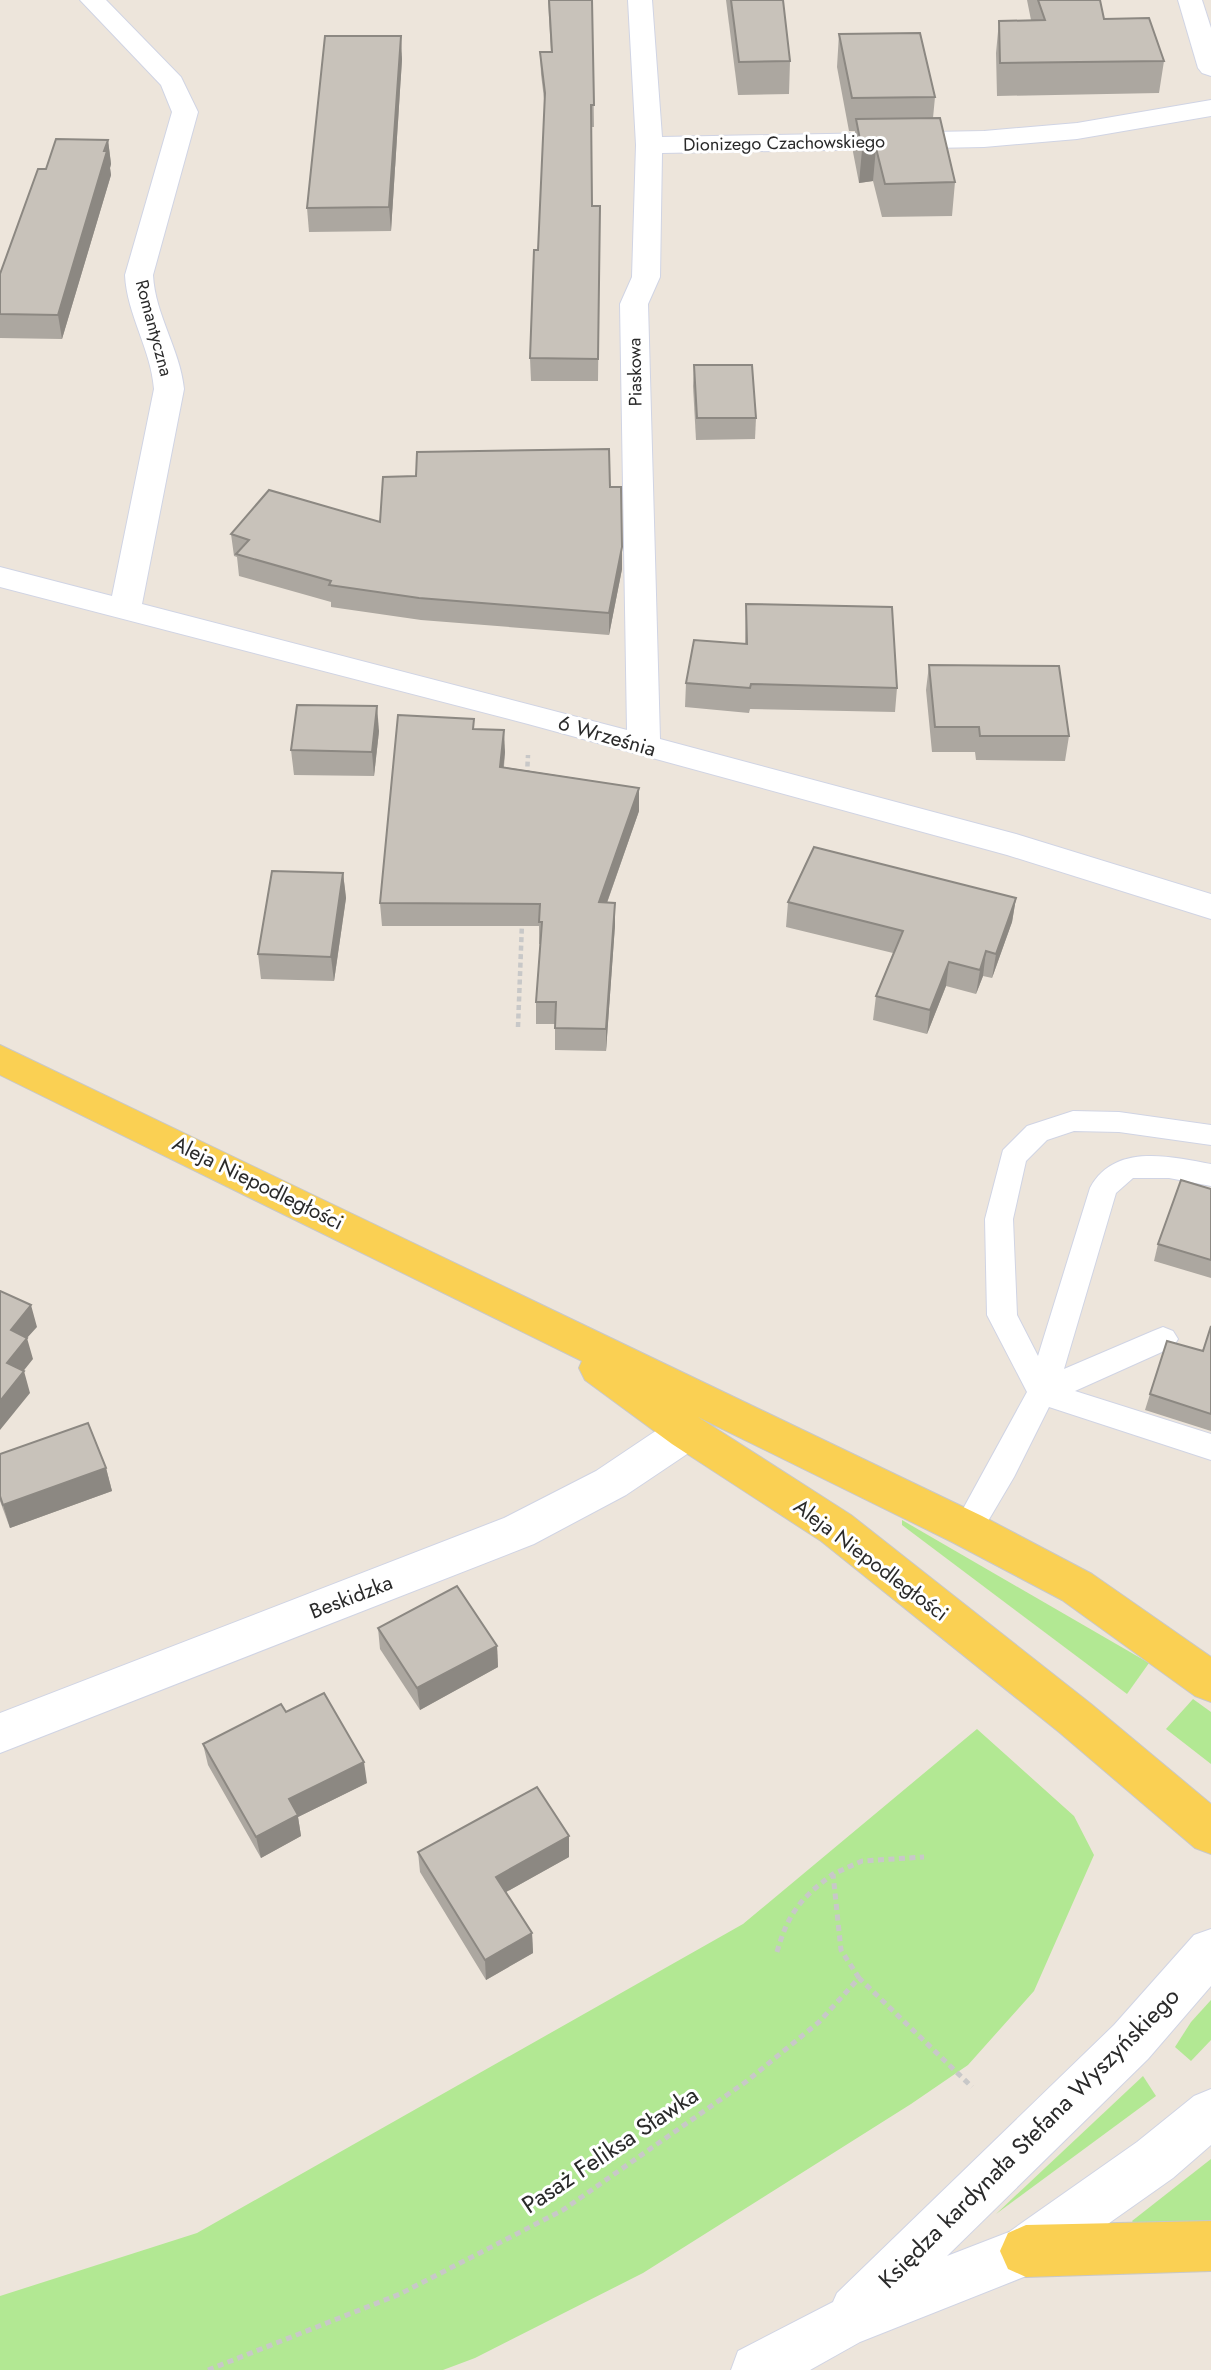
<svg xmlns="http://www.w3.org/2000/svg" width="1211" height="2370" font-family="Jost,sans-serif">
  <style>
    .green { fill: #b2e893 }
    .lines { fill: none; stroke-linecap: round; stroke-linejoin: round }
    .service-casing { stroke: #d0d4e4; stroke-width: 2 }
    .minor-casing { stroke: #d0d4e4; stroke-width: 2 }
    .secondary-casing { stroke: #d0d4e4; stroke-width: 2 }
    .primary-casing { stroke: #c8c8c8; stroke-width: 2 }
    .path-far1 { stroke: #c8c8c8; stroke-width: 4.5; stroke-dasharray: 5 3.5; stroke-linecap: butt }
    .path { stroke: #c8c8c8; stroke-width: 5; stroke-dasharray: 6 4.5; stroke-linecap: butt }
    .service { fill: #fff; fill-rule: evenodd }
    .minor { fill: #fff; fill-rule: evenodd }
    .secondary { fill: #fff; fill-rule: evenodd }
    .primary { fill: #fad053; fill-rule: evenodd }
    .wall { fill: #aca7a0 }
    .shaded-wall { fill: #8c8882 }
    .building { fill: #c8c2ba; stroke: #8c8882; stroke-width: 2 }
    .labels { text-anchor: middle; stroke-width: 6; stroke-linejoin: round; paint-order: stroke }
    .far-street-label { font-size: 18px; fill: #2a2a2a; stroke: #fff }
    .street-label { font-size: 21px; fill: #2a2a2a; stroke: #fff }
    .near-street-label { font-size: 24px; fill: #2a2a2a; stroke: #fff }
  </style>
  <rect width="100%" height="100%" fill="#ede5db"/>
  <g class="green">
    <polygon points="902,1520 1149,1663 1127,1694 902,1525"/>
    <polygon points="1193,1699 1211,1712 1211,1764 1166,1729"/>
    <polygon points="977,1729 1074,1816 1094,1855 1034,1991 968,2065 911,2104 643,2273 475,2358 443,2370 0,2370 0,2296 197,2233 743,1924"/>
    <polygon points="1211,2000 1211,2040 1191,2061 1175,2047 1191,2022"/>
    <polygon points="1143,2076 1156,2096 996,2214"/>
    <polygon points="1211,2159 1211,2220 1147,2239 1132,2221"/>
  </g>
  <g class="lines">
    <g class="service-casing">
      <path id="service" d="M 1073,1111 L 1119,1112 L 1211,1125 L 1211,1145 L 1119,1132 L 1074,1131 L 1047,1140 L 1026,1161 L 1013,1219 L 1017,1315 L 1038,1356 L 1090,1188 C 1114,1143 1169,1156 1211,1164 L 1211,1186 L 1169,1178 L 1133,1178 L 1116,1193 L 1064,1369 L 1153,1331 L 1163,1327 L 1173,1331 L 1178,1339 L 1173,1347 L 1075,1391 L 1211,1434 L 1211,1460 L 1049,1407 L 1014,1477 L 978,1538 L 967,1542 L 956,1538 L 952,1529 L 1027,1392 L 987,1315 L 985,1219 L 1003,1150 L 1027,1126 Z"/>
    </g>
    <g class="minor-casing">
      <g id="minor">
        <path d="M 80,0 L 106,0 L 181,77 L 198,112 L 153,275 C 155,315 180,349 184,389 L 142,604 L 627,730 L 620,304 L 632,277 L 636,145 L 628,0 L 652,0 L 662,137 L 984,131 L 1077,123 L 1211,100 L 1211,116 L 1077,139 L 984,147 L 662,153 L 660,277 L 648,304 L 660,739 L 1016,834 L 1211,894 L 1211,919 L 1007,855 L 528,724 L 0,587 L 0,567 L 112,596 L 154,389 C 151,349 127,315 125,275 L 172,112 L 161,85 Z"/>
        <polygon points="1178,0 1202,0 1211,28 1211,76 1202,73 1198,68"/>
        <polygon points="687,1415 702,1420 708,1432 702,1444 626,1495 534,1544 0,1753 0,1713 504,1518 596,1471 672,1420"/>
      </g>
    </g>
    <g class="secondary-casing">
      <polygon id="secondary" points="1211,1929 1211,1986 1148,2059 947,2256 1009,2232 1137,2142 1194,2096 1211,2089 1211,2145 1173,2178 1044,2269 860,2342 810,2370 731,2370 738,2351 833,2302 837,2293 1114,2025 1194,1935"/>
    </g>
    <g class="primary-casing">
      <g id="primary">
        <polygon points="0,1045 982,1516 1092,1574 1211,1657 1211,1702 1195,1696 1062,1600 952,1542 698,1417 851,1515 1091,1704 1211,1804 1211,1854 1195,1848 1059,1732 821,1541 672,1444 585,1380 579,1368 582,1361 0,1075"/>
        <polygon points="1211,2221 1211,2271 1026,2277 1008,2269 1000,2251 1008,2233 1026,2225"/>
      </g>
    </g>
    <g class="path-far1">
      <polyline points="527,775 528,755"/>
      <polyline points="518,1027 522,923"/>
    </g>
    <g class="path">
      <path d="M 777,1952 C 788,1913 801,1898 833,1874"/>
      <polyline points="859,1978 841,1950 833,1874 862,1861 924,1857"/>
      <polyline points="208,2370 400,2294 563,2210 747,2081 819,2022 859,1978 972,2087"/>
    </g>
    <use href="#service" class="service"/>
    <use href="#minor" class="minor"/>
    <use href="#secondary" class="secondary"/>
    <use href="#primary" class="primary"/>
  </g>
  <g class="wall">
    <polygon points="548,0 592,0 594,127 591,127 592,206 600,206 598,381 531,381 530,358 538,250 545,107 541,74 540,52 551,52"/>
    <polygon points="726,0 783,0 790,61 789,94 738,95"/>
    <polygon points="1027,0 1100,0 1104,19 1164,61 1159,93 997,96 996,53 999,21 1031,20"/>
    <polygon points="839,34 935,97 933,118 955,182 952,216 882,217 873,181 859,183 853,152 855,131 849,131 837,67"/>
    <polygon points="402,59 391,231 309,232 307,208"/>
    <polygon points="108,140 111,164 110,168 111,175 62,339 0,338 0,274 46,169"/>
    <polygon points="694,365 756,418 755,439 696,440 693,386"/>
    <polygon points="610,487 622,569 609,635 421,620 331,607 331,602 239,576 237,557 234,556 231,534 380,522"/>
    <polygon points="746,604 897,688 895,712 750,709 749,713 685,707 686,683 745,644"/>
    <polygon points="929,665 1069,736 1065,761 976,760 975,752 932,752 926,690"/>
    <polygon points="474,729 505,752 504,767 639,788 639,811 607,903 615,925 606,1051 555,1050 555,1024 536,1024 536,1002 540,944 539,944 539,926 382,926 380,903"/>
    <polygon points="379,731 374,776 294,775 291,750"/>
    <polygon points="343,873 346,898 334,981 261,979 258,954"/>
    <polygon points="1016,898 1012,922 992,978 983,976 976,994 946,986 927,1034 873,1020 876,996 893,953 786,927 788,902"/>
    <polygon points="1211,1189 1211,1278 1154,1261 1158,1244"/>
    <polygon points="1211,1326 1211,1431 1145,1410 1150,1394 1203,1351"/>
    <polygon points="0,1454 106,1468 112,1491 10,1528 0,1501"/>
    <polygon points="378,1628 497,1646 498,1667 420,1710 380,1649"/>
    <polygon points="286,1712 367,1783 298,1817 301,1836 261,1858 208,1765 203,1744"/>
    <polygon points="569,1836 569,1857 506,1892 532,1933 533,1953 486,1980 420,1872 418,1852"/>
  </g>
  <g class="shaded-wall">
    <polygon points="401,36 402,59 391,231 389,207"/>
    <polygon points="108,140 111,164 110,168 111,175 62,339 58,315"/>
    <polygon points="876,148 873,181 859,183 862,150"/>
    <polygon points="622,547 622,569 609,635 609,613"/>
    <polygon points="377,706 379,731 374,776 372,752"/>
    <polygon points="504,730 505,752 501,789 500,767"/>
    <polygon points="639,788 639,811 599,925 599,902"/>
    <polygon points="343,873 346,898 334,981 331,957"/>
    <polygon points="1016,898 1012,922 992,978 996,954"/>
    <polygon points="615,903 615,925 606,1051 606,1029"/>
    <polygon points="986,951 983,976 976,994 980,970"/>
    <polygon points="949,962 946,986 927,1034 930,1010"/>
    <polygon points="31,1305 37,1327 27,1338 33,1359 13,1384 7,1363 11,1330"/>
    <polygon points="24,1371 30,1393 0,1430 0,1401"/>
    <polygon points="106,1468 112,1491 10,1528 3,1505"/>
    <polygon points="497,1646 498,1667 420,1710 417,1688"/>
    <polygon points="364,1762 367,1783 298,1817 301,1836 261,1858 256,1837 289,1799"/>
    <polygon points="569,1836 569,1857 497,1897 496,1877"/>
    <polygon points="532,1933 533,1953 486,1980 485,1960"/>
  </g>
  <g class="building">
    <polygon points="549,0 592,0 594,105 591,105 592,206 600,206 598,359 530,358 534,250 538,250 545,93 540,52 552,52"/>
    <polygon points="731,0 783,0 790,61 739,62"/>
    <polygon points="1038,0 1100,0 1104,19 1149,18 1164,61 1000,63 999,21 1045,20"/>
    <polygon points="920,33 935,97 852,98 839,34"/>
    <polygon points="325,36 401,36 389,207 307,208"/>
    <polygon points="940,118 955,182 885,184 876,148 862,150 856,119"/>
    <polygon points="56,139 108,140 104,151 107,151 58,315 0,314 0,274 38,169 46,169"/>
    <polygon points="694,365 752,365 756,418 697,418"/>
    <polygon points="609,449 610,487 621,487 622,547 609,613 419,598 329,585 331,581 236,554 249,540 231,534 269,490 380,522 383,477 416,476 417,452"/>
    <polygon points="746,604 892,607 897,688 751,684 750,688 686,683 694,640 747,644"/>
    <polygon points="929,665 1059,666 1069,736 980,736 979,727 935,727"/>
    <polygon points="297,705 377,706 372,752 291,750"/>
    <polygon points="398,715 474,719 473,729 504,730 500,767 639,788 599,902 615,903 606,1029 555,1028 556,1002 536,1002 542,922 539,922 540,904 380,903"/>
    <polygon points="814,847 1016,898 996,954 986,951 980,970 949,962 930,1010 876,996 903,931 788,902"/>
    <polygon points="272,871 343,873 331,957 258,954"/>
    <polygon points="1181,1180 1211,1189 1211,1260 1158,1244"/>
    <polygon points="0,1291 31,1305 11,1330 27,1338 7,1363 24,1371 0,1401"/>
    <polygon points="1211,1326 1211,1414 1150,1394 1167,1341 1203,1351"/>
    <polygon points="88,1423 106,1468 3,1505 0,1496 0,1454"/>
    <polygon points="457,1586 497,1646 417,1688 378,1628"/>
    <polygon points="324,1693 364,1762 289,1799 298,1815 256,1837 203,1744 281,1704 286,1712"/>
    <polygon points="537,1787 569,1836 496,1877 532,1933 485,1960 418,1852"/>
  </g>
  <g class="labels">
    <g class="far-street-label">
      <text transform="translate(784 143) rotate(-1)" y="6">Dionizego Czachowskiego</text>
      <text transform="translate(154 328) rotate(75)" y="6">Romantyczna</text>
      <text transform="translate(635 372) rotate(-91)" y="6">Piaskowa</text>
    </g>
    <g class="street-label">
      <text transform="translate(607 736) rotate(16)" y="7">6 Września</text>
      <text transform="translate(258 1183) rotate(26)" y="7">Aleja Niepodległości</text>
      <text transform="translate(871 1560) rotate(37)" y="7">Aleja Niepodległości</text>
      <text transform="translate(351 1597) rotate(-21)" y="7">Beskidzka</text>
    </g>
    <g class="near-street-label">
      <text transform="translate(1029 2138) rotate(-45)" y="8">Księdza kardynała Stefana Wyszyńskiego</text>
      <text transform="translate(610 2150) rotate(-34)" y="8">Pasaż Feliksa Sławka</text>
    </g>
  </g>
</svg>
